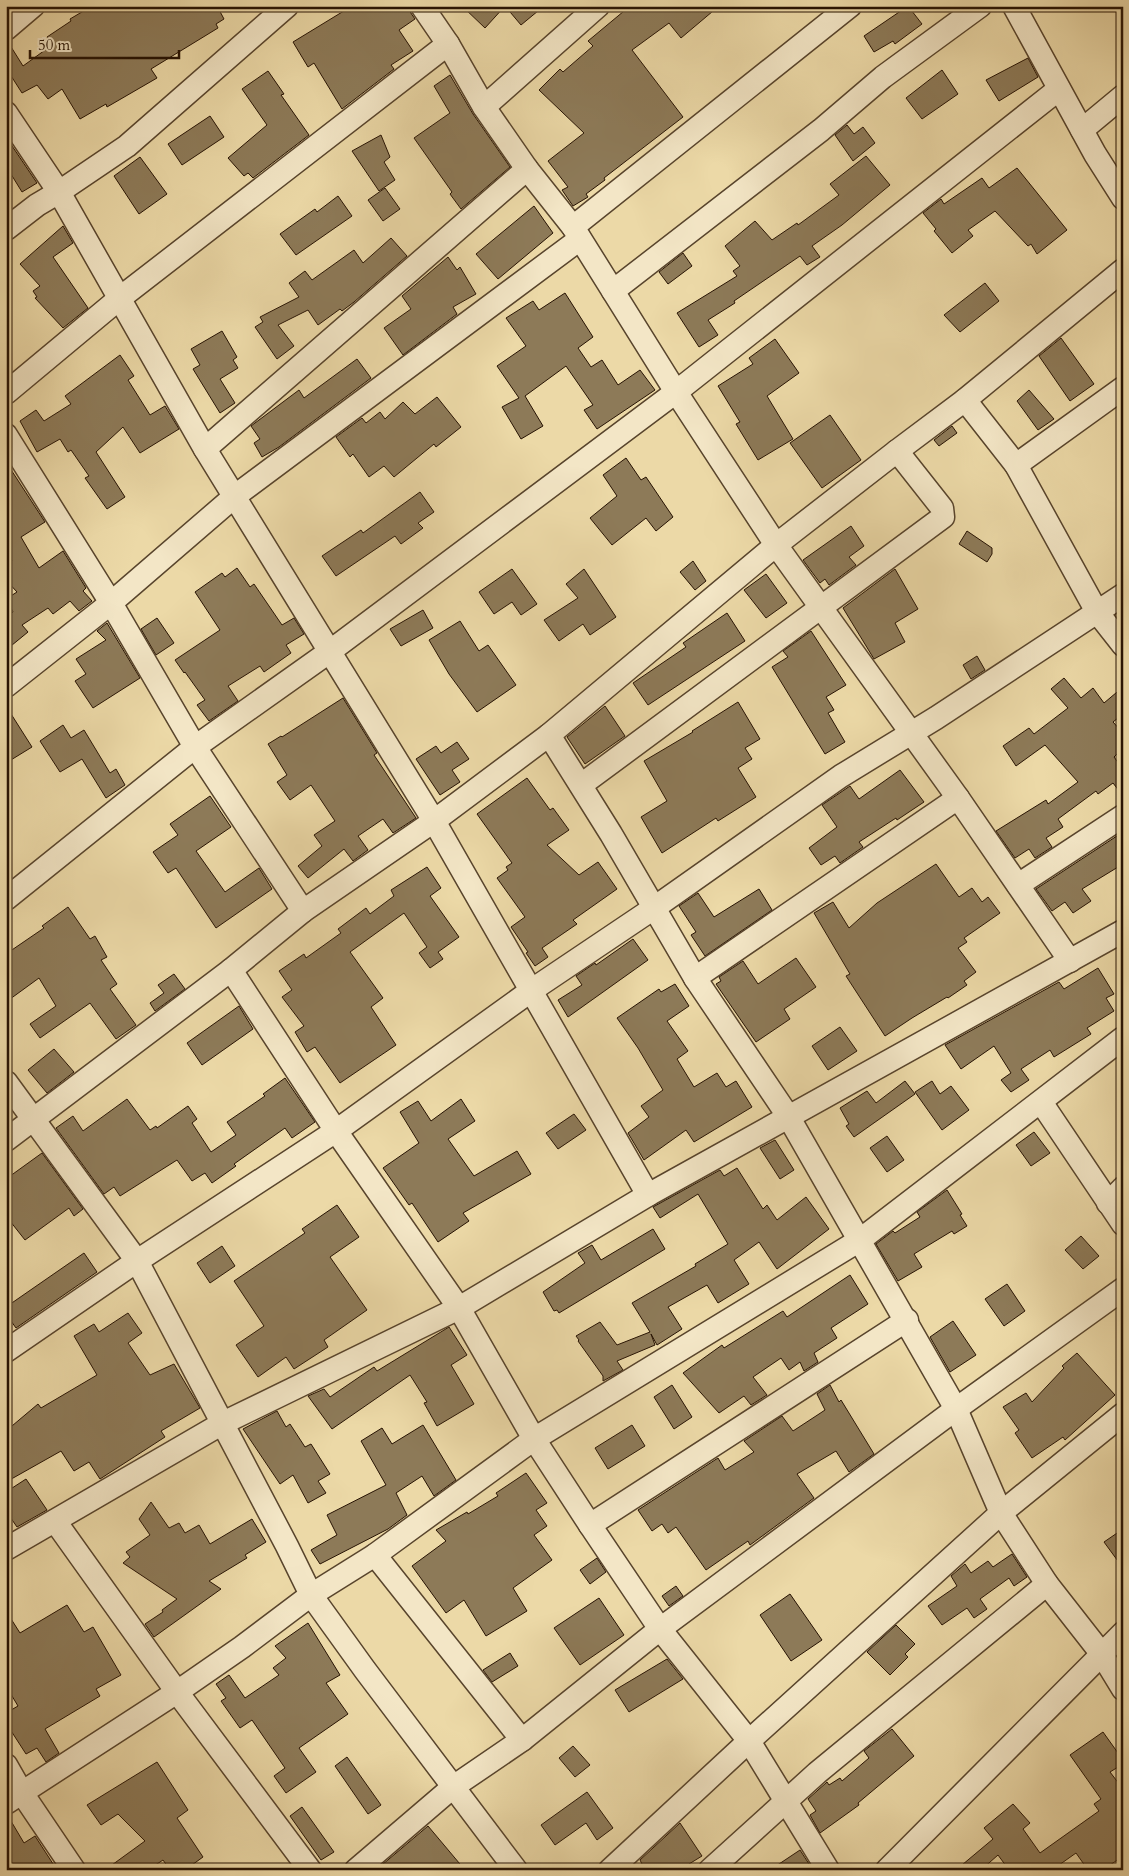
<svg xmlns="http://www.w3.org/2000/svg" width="1129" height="1876" font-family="Cardo,serif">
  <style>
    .building { fill: #8d7a58; stroke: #271303 }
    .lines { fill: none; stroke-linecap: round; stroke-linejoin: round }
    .minor-casing { stroke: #58442c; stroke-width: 25 }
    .minor { stroke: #f3e6c6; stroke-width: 22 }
  </style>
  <rect width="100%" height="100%" fill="#ecd9a7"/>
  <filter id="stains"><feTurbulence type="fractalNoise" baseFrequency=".004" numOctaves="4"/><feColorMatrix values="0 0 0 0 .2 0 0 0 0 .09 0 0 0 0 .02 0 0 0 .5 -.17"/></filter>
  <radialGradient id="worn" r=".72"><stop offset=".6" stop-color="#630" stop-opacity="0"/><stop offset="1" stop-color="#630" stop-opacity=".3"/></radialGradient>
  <g class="building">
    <polygon points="92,6 217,6 224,19 216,24 218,28 151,69 157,78 107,107 106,104 80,119 62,89 48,99 37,85 22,93 6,68 6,42 8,42 23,66 52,45 47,37 71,21 70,19"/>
    <polygon points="352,6 406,6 415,19 399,30 413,51 391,65 394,69 342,109 314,63 308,67 293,42"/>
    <polygon points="462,6 544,6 521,25 505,6 485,28"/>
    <polygon points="630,6 719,6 681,38 669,23 632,50 683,117 604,178 605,180 586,194 588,197 573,206 562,190 568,187 548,161 584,133 539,90 560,69 563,72 593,46 588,41"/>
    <polygon points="908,6 922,24 895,44 893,41 874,52 864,36"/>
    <polygon points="1028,58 1038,77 999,101 986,80"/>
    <polygon points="942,70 958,94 922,119 906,98"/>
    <polygon points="268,71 284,94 281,95 309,135 253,178 248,173 244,176 228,158 267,125 242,89"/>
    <polygon points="450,75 473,114 510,167 461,209 450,194 452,192 414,138 450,113 434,86"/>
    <polygon points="210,116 224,137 182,165 168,144"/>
    <polygon points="847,125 854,134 863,127 875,143 853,161 835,135"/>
    <polygon points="381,135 390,157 384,162 395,180 379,191 352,151"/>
    <polygon points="6,137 37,183 22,192 6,166"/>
    <polygon points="866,156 890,185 842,225 812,246 820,257 807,265 800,256 734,301 735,303 708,320 718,335 699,347 677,313 737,276 733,271 740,266 725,246 755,221 772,240 797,223 798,225 839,195 830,184"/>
    <polygon points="140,157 167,194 139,214 114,176"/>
    <polygon points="1017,168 1067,230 1037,254 1031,244 1028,246 995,211 968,230 973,236 952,253 934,231 936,229 923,213 941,199 944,204 982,178 989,188"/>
    <polygon points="385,188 400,209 383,221 368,200"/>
    <polygon points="338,196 352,216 296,255 280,234 315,209 317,212"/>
    <polygon points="534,206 553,233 498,279 476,254"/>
    <polygon points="63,226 73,243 53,257 88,308 63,328 35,298 37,297 33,291 40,286 20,264"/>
    <polygon points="391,238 407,256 354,302 342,311 340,309 318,325 308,310 278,325 294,346 277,359 255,327 263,322 260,317 299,297 289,283 305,271 312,280 354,250 363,263"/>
    <polygon points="683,253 692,266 668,284 659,272"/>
    <polygon points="448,257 457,270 460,267 476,294 453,307 457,314 403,355 384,328 411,309 402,296"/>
    <polygon points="985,283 999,301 960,332 944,315"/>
    <polygon points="565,293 593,337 578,348 591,367 602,360 618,385 640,370 655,390 597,429 584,410 593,405 566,366 525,396 543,426 521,439 502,407 519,398 497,366 526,346 506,318 533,301 539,310"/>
    <polygon points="222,331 237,357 233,360 238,368 220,379 235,403 220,413 193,369 200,365 191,349"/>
    <polygon points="1061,338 1094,384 1070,401 1039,356"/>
    <polygon points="775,339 799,373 767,396 793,439 758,460 736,424 740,422 718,386 753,364 749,358"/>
    <polygon points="120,355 134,376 128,380 150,415 165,406 179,429 140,453 123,427 96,452 125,497 107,509 85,478 89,476 71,450 68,452 60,439 37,452 20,421 36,410 44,421 71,404 65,396"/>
    <polygon points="357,359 371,378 279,447 262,457 254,443 260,439 251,426 299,390 304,398"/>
    <polygon points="1029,390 1054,419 1038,430 1017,401"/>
    <polygon points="437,397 461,427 436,447 434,444 394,477 384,466 369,477 353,454 350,457 336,437 362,418 366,423 380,412 385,419 403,402 415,414"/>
    <polygon points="830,415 861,460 822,488 790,443"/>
    <polygon points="952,426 957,433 939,446 934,440"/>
    <polygon points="626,458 641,480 646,477 673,517 656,531 646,518 612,545 590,518 617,496 603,475"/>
    <polygon points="6,462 45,522 21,537 39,568 63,551 86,588 83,591 92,601 79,611 70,601 53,614 48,608 22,625 28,632 6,650 6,606 12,613 13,612 6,599 17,592 6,580 6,566 12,561 6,551"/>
    <polygon points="420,492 434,512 418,523 423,528 401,544 395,536 336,576 322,556 361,530 363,533"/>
    <polygon points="851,526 864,546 849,557 856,565 829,585 825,579 820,583 803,560"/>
    <polygon points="967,531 992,548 992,554 987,562 959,544"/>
    <polygon points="693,561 706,581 695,590 680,572"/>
    <polygon points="237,568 250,587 254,584 282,625 294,618 304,634 286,645 291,653 264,672 260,666 228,686 238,701 209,721 197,705 205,700 185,672 184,673 175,660 220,630 195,592 222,573 225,577"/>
    <polygon points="512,569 537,604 521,615 512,602 494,614 479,592"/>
    <polygon points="584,569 616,617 590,635 583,624 559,641 544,620 578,598 566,584"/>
    <polygon points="895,569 918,609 895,623 905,642 874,659 843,608"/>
    <polygon points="766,574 787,603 766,618 744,590"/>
    <polygon points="423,610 433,628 401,646 390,629"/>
    <polygon points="727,613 745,641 648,705 633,683 686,647 683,643"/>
    <polygon points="157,618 174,643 156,655 141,629"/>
    <polygon points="460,621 479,651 488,645 516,685 477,712 449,674 429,640"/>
    <polygon points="107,623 140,678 93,708 75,681 86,674 76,659 106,640 97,631"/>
    <polygon points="811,631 846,685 826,697 834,710 828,713 845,742 825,754 772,667 788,657 783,651"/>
    <polygon points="977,656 985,670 971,679 963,665"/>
    <polygon points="1064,678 1081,698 1093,688 1104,703 1123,687 1123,714 1113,722 1123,733 1123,748 1114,757 1123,769 1123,796 1113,783 1098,794 1096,791 1058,819 1063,827 1046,838 1052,847 1035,858 1029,849 1015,858 996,831 1046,800 1048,804 1078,782 1045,745 1016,766 1003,746 1029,728 1034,734 1068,708 1051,689"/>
    <polygon points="343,698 377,753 374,755 416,818 393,833 383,819 358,836 368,850 353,861 344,849 308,878 298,866 322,846 314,835 335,821 311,785 290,800 277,782 287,775 268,744 281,736 282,737"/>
    <polygon points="738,702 760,739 745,748 752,759 738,768 756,797 718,821 716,818 662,853 641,817 667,801 644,761 693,732 692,731"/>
    <polygon points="6,706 32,747 6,763"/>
    <polygon points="605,706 625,736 585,764 567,737"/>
    <polygon points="63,725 71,738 84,730 110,773 116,769 125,785 106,798 82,759 60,772 40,741"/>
    <polygon points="457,742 469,759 452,770 460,782 440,795 416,759 436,746 441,753"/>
    <polygon points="900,770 924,802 897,820 896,818 859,842 863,847 840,863 835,856 821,865 809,848 837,827 822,805 850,786 859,799"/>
    <polygon points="527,778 550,810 553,808 569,830 547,845 579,875 598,862 617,889 573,920 577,924 542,948 548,957 535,966 526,953 528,952 511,927 525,917 497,878 508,870 506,867 512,863 477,814"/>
    <polygon points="210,796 231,827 196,851 225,892 259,868 272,889 216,928 176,868 168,873 153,852 178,835 170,824"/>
    <polygon points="1123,832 1123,864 1082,889 1091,901 1073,913 1065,902 1052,911 1036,889"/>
    <polygon points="936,864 959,897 972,888 982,902 988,897 1000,913 964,938 967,942 958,948 976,972 964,981 967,985 948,998 947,997 912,1018 885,1036 846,976 850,974 814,913 833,902 849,928 877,903"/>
    <polygon points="427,867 441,888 430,896 459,937 438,952 443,959 430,968 419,953 427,947 404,913 350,952 383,998 371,1007 396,1045 340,1083 315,1047 307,1052 295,1032 304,1026 282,997 292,990 279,971 304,954 306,958 341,933 338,929 366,908 370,914 394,896 391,890"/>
    <polygon points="759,889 772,910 705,956 691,935 696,932 679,906 698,893 714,917"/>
    <polygon points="68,907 90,939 95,936 107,957 101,960 117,984 110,989 136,1025 116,1039 90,1003 40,1038 30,1024 56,1006 39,978 6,1002 6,954 44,928 42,926"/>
    <polygon points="633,939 648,960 568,1017 558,1000 582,985 576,976 595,963 596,965"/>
    <polygon points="796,958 816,987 784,1009 790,1019 756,1042 716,984 721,981 719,977 743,961 758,984"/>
    <polygon points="1098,968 1114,994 1106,998 1114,1011 1087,1028 1091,1034 1054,1057 1050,1050 1021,1069 1029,1080 1011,1092 1001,1080 1011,1073 994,1046 961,1069 945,1045 1059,982 1064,989"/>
    <polygon points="174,974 185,989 155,1011 150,1003 164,993 158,985"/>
    <polygon points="675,984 689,1006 667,1021 688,1051 677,1059 694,1087 717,1073 726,1087 736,1081 752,1107 694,1142 686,1130 644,1160 628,1133 649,1117 641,1106 663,1090 638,1048 617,1018 659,989 661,992"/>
    <polygon points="239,1006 253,1029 202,1065 187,1043"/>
    <polygon points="840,1027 857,1051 828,1070 812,1046"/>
    <polygon points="54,1049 74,1072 47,1093 28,1070"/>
    <polygon points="285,1078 315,1122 292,1138 285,1128 234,1164 236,1166 212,1183 205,1173 192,1181 177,1160 120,1196 114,1187 104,1194 56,1128 73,1116 83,1131 127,1099 150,1130 156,1126 157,1128 188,1106 197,1119 192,1123 211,1152 236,1135 227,1122 265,1096 263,1094"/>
    <polygon points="905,1081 915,1094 854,1137 846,1126 849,1124 840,1108 867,1091 876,1103"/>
    <polygon points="932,1081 940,1094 951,1086 969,1110 942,1130 915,1092"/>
    <polygon points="461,1099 475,1121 448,1139 474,1176 517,1151 531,1174 463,1213 469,1221 438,1242 412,1203 409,1205 383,1168 419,1143 400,1112 418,1101 431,1121"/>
    <polygon points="574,1114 586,1130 558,1149 546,1133"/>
    <polygon points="1034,1132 1050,1153 1031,1166 1016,1145"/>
    <polygon points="887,1136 904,1160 887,1172 870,1148"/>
    <polygon points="775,1140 794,1170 780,1179 760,1148"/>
    <polygon points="42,1153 83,1209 74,1216 69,1208 25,1240 6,1216 6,1179"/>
    <polygon points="737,1168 763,1209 767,1205 777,1220 806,1197 829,1229 777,1269 759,1242 734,1260 749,1284 718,1303 707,1285 668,1307 682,1329 657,1345 651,1334 655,1345 617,1361 623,1370 603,1381 603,1376 578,1341 579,1340 576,1336 600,1322 617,1345 650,1332 632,1303 696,1266 695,1264 728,1244 698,1194 660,1218 653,1207 720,1170 724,1176"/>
    <polygon points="947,1190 962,1214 960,1215 967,1226 954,1234 952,1231 914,1254 922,1267 898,1281 876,1244 893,1231 895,1233 920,1217 917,1212"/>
    <polygon points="337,1205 359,1237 330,1257 367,1310 324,1340 328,1347 294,1369 286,1357 258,1377 236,1345 264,1326 234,1281 305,1233 302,1229"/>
    <polygon points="653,1229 665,1249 559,1313 557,1310 554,1311 543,1292 585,1263 578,1253 592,1245 601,1260"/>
    <polygon points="1081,1236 1099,1256 1083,1269 1065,1250"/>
    <polygon points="222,1246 235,1266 210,1283 197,1263"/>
    <polygon points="84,1253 97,1272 16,1328 6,1314 6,1307"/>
    <polygon points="850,1275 868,1304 831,1328 837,1338 814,1353 818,1362 804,1371 800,1362 789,1370 781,1358 753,1377 767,1395 751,1405 744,1396 719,1413 683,1373 722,1345 724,1348 783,1311 787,1317"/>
    <polygon points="1007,1284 1025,1311 1004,1326 985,1299"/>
    <polygon points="128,1313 142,1333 128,1343 150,1375 174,1364 200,1408 161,1431 165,1437 100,1479 89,1462 74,1471 61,1451 6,1482 6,1431 38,1404 41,1408 97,1375 74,1336 94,1324 99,1332"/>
    <polygon points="953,1321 976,1355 950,1372 930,1337"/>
    <polygon points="449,1327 467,1355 451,1365 474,1404 437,1426 424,1403 427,1402 410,1375 332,1429 308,1396 324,1389 330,1397 374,1367 377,1371"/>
    <polygon points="1077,1353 1115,1395 1065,1440 1063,1437 1032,1458 1015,1433 1019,1430 1003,1407 1026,1393 1032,1402 1064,1368 1062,1366"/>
    <polygon points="672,1385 692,1417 674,1429 654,1397"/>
    <polygon points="830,1385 839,1402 841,1400 874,1454 849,1472 836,1451 797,1474 814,1498 750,1545 748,1541 706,1570 676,1527 668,1533 662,1524 652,1531 638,1510 718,1458 725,1470 754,1452 744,1441 782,1416 793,1431 819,1414 825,1410 817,1394"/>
    <polygon points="277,1411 286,1427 290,1424 305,1447 311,1444 330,1474 318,1481 326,1493 308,1503 293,1475 280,1484 243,1429"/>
    <polygon points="423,1425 456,1480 434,1496 422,1476 396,1493 407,1515 388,1529 320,1564 311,1550 337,1535 327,1515 386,1485 361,1441 382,1428 392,1444"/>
    <polygon points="632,1425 645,1446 608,1469 595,1448"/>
    <polygon points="526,1473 547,1503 536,1510 547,1526 534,1535 552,1560 513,1588 527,1611 486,1636 464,1600 446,1613 412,1566 446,1541 436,1530 467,1512 468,1514 498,1496 496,1493"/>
    <polygon points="26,1479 47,1510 17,1527 6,1511 6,1492"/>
    <polygon points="151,1502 169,1528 179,1523 185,1533 199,1525 210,1544 252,1519 266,1542 245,1555 247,1558 209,1581 221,1589 154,1637 145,1624 163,1612 162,1610 177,1599 123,1563 130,1557 126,1552 150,1535 139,1519"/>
    <polygon points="1123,1529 1123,1568 1104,1542"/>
    <polygon points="1012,1554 1027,1577 1014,1586 1009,1578 980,1599 987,1609 974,1618 967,1608 942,1625 928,1606 957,1586 951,1576 965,1564 971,1573 988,1561 993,1567"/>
    <polygon points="597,1558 606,1572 590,1584 580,1570"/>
    <polygon points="676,1586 683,1596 669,1606 662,1596"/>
    <polygon points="790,1594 822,1640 791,1661 760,1615"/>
    <polygon points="599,1598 624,1635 580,1665 554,1628"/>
    <polygon points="67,1605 84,1632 93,1627 121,1675 96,1689 100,1696 45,1729 59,1753 46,1762 37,1748 26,1754 6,1723 6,1713 18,1706 6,1686 6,1611 20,1633"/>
    <polygon points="308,1623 340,1675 326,1683 348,1714 299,1748 316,1772 286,1793 274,1776 285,1768 252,1720 240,1728 221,1701 226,1698 216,1684 229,1675 245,1698 279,1675 273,1668 286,1658 275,1646"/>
    <polygon points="896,1625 915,1644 905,1654 908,1657 890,1675 867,1652"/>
    <polygon points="510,1653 518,1666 492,1682 483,1670"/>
    <polygon points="667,1659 683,1679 629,1712 615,1690"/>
    <polygon points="892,1729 914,1756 858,1803 859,1805 820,1833 810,1815 816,1811 808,1799 827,1782 829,1785 840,1778 842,1781 869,1758 864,1751"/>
    <polygon points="1103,1732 1123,1760 1123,1764 1110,1772 1123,1789 1123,1856 1103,1870 1088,1870 1076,1853 1052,1870 1009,1870 998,1855 981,1870 956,1870 993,1839 984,1828 1013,1804 1030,1823 1023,1829 1040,1853 1099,1811 1094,1804 1101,1799 1070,1755"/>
    <polygon points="573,1746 590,1765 575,1777 559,1758"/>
    <polygon points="347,1757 381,1805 368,1814 335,1766"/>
    <polygon points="157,1762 188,1810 177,1818 203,1857 185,1870 170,1870 163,1860 148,1870 105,1870 145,1841 118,1814 101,1825 87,1805"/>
    <polygon points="587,1792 613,1828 597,1840 586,1823 555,1845 541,1825"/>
    <polygon points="302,1807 334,1852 321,1860 290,1816"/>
    <polygon points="6,1816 8,1816 24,1843 35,1836 57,1870 6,1870"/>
    <polygon points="680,1823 702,1856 689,1864 693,1870 645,1870 640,1860"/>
    <polygon points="428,1826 465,1870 376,1870"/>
    <polygon points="800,1850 809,1864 801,1870 770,1870"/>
  </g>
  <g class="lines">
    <g class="minor-casing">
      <g id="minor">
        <polyline points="422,6 448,44 484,107 527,169 573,227 676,392 776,545 958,798 1070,961"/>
        <polyline points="1014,6 1095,154 1123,198"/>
        <polyline points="6,29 33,6"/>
        <polyline points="484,107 598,6"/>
        <polyline points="6,113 59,192 205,449 434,821 648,1195"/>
        <polyline points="1082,130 1123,96"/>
        <polyline points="573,227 850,6"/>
        <polyline points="6,229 37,205 59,192 127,146 287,6"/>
        <polyline points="613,291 821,130 883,77 980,6"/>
        <polyline points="6,393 120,298 448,44"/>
        <polyline points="965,400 1016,465 1097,612 1123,645"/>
        <polyline points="6,435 111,603 195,747 303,911"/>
        <polyline points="205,449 527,169"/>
        <polyline points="1016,465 1123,388"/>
        <polyline points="6,686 111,603 235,496 580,239"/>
        <polyline points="549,735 611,834 695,978 788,1116 956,1409 1001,1513 1047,1584 1101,1653 1123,1689"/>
        <polyline points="581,785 943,517 942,508 897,451"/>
        <polyline points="1018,885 1123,816"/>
        <polyline points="6,899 195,747 329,652 676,392 1059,89"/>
        <polyline points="231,970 336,1131 459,1308 534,1439 590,1525 660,1629 749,1741 828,1870"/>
        <polyline points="695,978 958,798"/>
        <polyline points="6,1082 137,1261 287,1546 311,1595 365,1670 516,1870"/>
        <polyline points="1041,1102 1123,1224"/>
        <polyline points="6,1140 231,970 303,911 434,821 549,735 776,545 897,451 965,400 1123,270"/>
        <polyline points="1108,1203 1123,1188"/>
        <polyline points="6,1351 137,1261 336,1131 532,990 654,908 841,776 936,718 1123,595"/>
        <polyline points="55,1521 177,1692 310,1870"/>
        <polyline points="590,1525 907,1320"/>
        <polyline points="6,1549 223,1423 459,1308 648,1195 1123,931"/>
        <polyline points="375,1555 522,1740"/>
        <polyline points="6,1765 22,1793 74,1870"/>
        <polyline points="6,1803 177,1692 242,1647 311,1595 375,1555 534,1439 860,1240 1123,1038"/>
        <polyline points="356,1870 453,1787 522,1740 660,1629 956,1409 1123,1289"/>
        <polyline points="610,1870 749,1741 1001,1513 1123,1414"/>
        <polyline points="710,1870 817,1773 1047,1584"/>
        <polyline points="887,1870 1123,1633"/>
      </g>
    </g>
    <use href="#minor" class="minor"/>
  </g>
  <rect width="1129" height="1876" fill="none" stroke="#ecd9a7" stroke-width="25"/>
  <rect x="8" y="8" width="1114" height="1861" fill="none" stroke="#271303" stroke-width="2.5"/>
  <rect x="12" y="12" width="1104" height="1851" fill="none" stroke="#271303"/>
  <path d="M30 50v8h149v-8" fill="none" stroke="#271303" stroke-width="2.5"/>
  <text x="38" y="50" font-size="15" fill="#271303" stroke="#f3e6c6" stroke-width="4" paint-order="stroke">50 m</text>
  <rect width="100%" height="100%" filter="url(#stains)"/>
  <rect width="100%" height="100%" fill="url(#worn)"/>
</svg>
